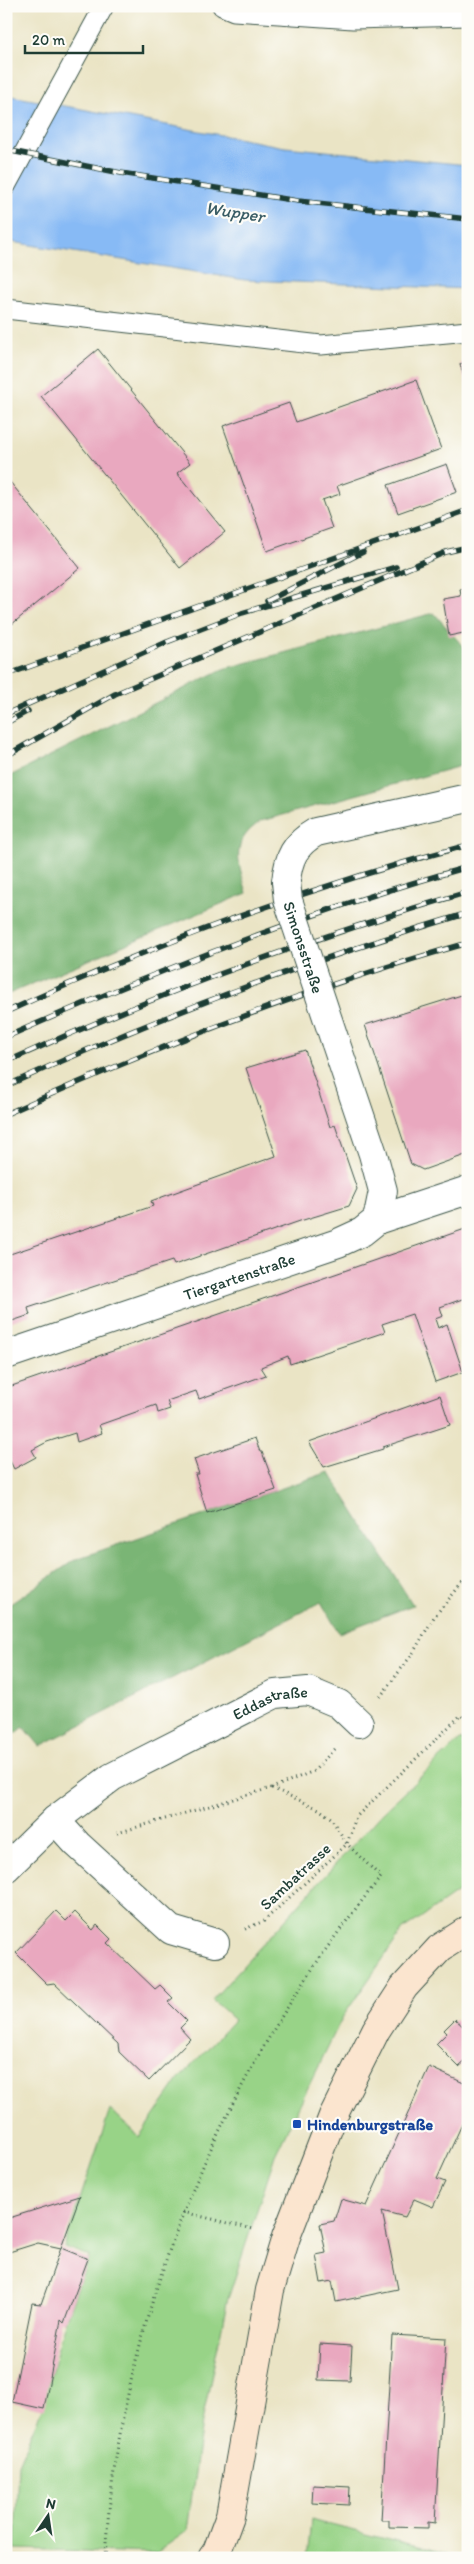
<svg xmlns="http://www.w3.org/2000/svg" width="474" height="2564" font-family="Itim,sans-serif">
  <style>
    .green { fill: #98d387; stroke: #5c885e }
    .forest { fill: #7ab574; stroke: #4c7954 }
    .water { fill: #87baf5; stroke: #537c94 }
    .building { fill: #e9a8bf }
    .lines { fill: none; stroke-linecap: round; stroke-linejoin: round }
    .lane-casing { stroke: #3d564a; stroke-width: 21 }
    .street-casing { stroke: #3d564a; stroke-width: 30 }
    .secondary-casing { stroke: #3d564a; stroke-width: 30 }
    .path { stroke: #3d564a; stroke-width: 3; stroke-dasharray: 1 4; stroke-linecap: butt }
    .lane { stroke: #fff; stroke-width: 19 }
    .street { stroke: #fff; stroke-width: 28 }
    .secondary { stroke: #fbe5cf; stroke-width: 28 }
    .rail-casing { stroke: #1f3d34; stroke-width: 5.5 }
    .rail { stroke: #fdfcf7; stroke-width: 4; stroke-dasharray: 11; stroke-linecap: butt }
    .street-bridge-casing { stroke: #3d564a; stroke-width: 30; stroke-linecap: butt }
    .street-bridge { stroke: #fff; stroke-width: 28 }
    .transit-dot { fill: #1a4fb4; stroke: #fdfcf7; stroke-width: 2 }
    .labels { text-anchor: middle; stroke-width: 4.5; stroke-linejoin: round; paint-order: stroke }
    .street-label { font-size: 16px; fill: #1f3d34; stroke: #fdfcf7 }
    .transit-label { font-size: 16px; font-weight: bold; fill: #164399; stroke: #fdfcf7; text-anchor: start }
    .water-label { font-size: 18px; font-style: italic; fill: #395c64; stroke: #fdfcf7 }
  </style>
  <rect width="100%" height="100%" fill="#fdfcf7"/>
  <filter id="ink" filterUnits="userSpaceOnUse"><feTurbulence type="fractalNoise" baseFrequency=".02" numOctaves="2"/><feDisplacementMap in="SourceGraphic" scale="10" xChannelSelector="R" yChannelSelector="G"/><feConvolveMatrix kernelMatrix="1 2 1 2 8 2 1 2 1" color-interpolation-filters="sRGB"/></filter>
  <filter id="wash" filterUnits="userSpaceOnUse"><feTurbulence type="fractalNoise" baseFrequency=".0096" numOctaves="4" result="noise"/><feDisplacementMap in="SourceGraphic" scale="20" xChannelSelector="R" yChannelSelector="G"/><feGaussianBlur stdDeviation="1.12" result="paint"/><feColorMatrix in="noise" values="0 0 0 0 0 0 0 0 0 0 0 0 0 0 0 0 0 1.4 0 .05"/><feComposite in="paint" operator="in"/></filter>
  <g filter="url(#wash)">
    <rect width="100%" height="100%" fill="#eae4c5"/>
    <g class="green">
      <polygon points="461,1739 468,1747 468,1885 403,1930 342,2018 275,2155 227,2302 202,2422 187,2531 156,2553 15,2549 18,2464 41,2411 65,2322 89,2256 64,2247 110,2110 139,2137 180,2078 234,2020 212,2000 382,1813"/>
      <polygon points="311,2520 461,2558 307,2558"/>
    </g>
    <g class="forest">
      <path d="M 434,613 L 468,652 L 468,764 L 261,821 C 229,843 238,861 247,893 L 6,995 L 6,778 L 223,669 Z"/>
      <polygon points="329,1472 413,1605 339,1633 321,1602 40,1746 24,1727 6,1739 6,1607 76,1559"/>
    </g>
    <polygon class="water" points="6,95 285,147 468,165 468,289 245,280 6,241"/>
    <g id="blocks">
      <g class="building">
        <polygon points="98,349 190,463 177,473 225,532 180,568 41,396"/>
        <polygon points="468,361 468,386 467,386 460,364"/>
        <polygon points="416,380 441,449 337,486 340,494 322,500 332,528 267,551 223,426 289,403 296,422"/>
        <polygon points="447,464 457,492 398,513 388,485"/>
        <polygon points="6,477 80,568 11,625 6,619"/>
        <polygon points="468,588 468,632 449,636 443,599 461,596 460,589"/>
        <polygon points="468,993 468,1154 423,1170 411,1164 365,1025"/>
        <polygon points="305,1050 330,1127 335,1125 357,1189 349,1206 300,1221 174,1265 172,1261 28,1308 30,1315 6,1323 6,1249 8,1248 10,1254 153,1206 151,1201 276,1156 246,1068"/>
        <polygon points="468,1228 468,1297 440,1307 443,1316 435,1319 438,1328 447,1324 463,1372 435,1382 412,1314 382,1324 385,1332 290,1364 288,1356 261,1367 266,1375 199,1399 196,1391 167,1401 170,1409 158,1413 156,1405 99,1425 102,1433 77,1442 75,1433 47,1442 32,1450 36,1457 14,1469 10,1461 6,1464 6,1388"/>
        <polygon points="440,1395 450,1425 383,1447 383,1449 324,1467 309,1442"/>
        <polygon points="255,1438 260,1452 262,1452 276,1490 207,1513 195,1474 199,1474 194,1459"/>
        <polygon points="56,1911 66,1921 75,1912 93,1930 97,1925 111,1939 107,1943 155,1989 160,1985 173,1998 168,2002 187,2021 180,2028 190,2039 149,2081 119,2052 118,2044 54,1983 47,1984 16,1953"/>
        <polygon points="455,2019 468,2031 468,2059 459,2067 436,2044 447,2033 444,2030"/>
        <polygon points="429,2067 468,2085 468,2111 437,2179 445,2182 433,2207 414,2199 405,2217 382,2211 398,2289 336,2302 332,2281 321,2283 316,2255 326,2253 320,2224 334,2221 341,2199 366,2206"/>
        <polygon points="80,2196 61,2248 88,2259 64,2323 61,2320 44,2409 12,2402 32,2303 41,2304 61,2248 38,2243 6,2253 6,2219"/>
        <polygon points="392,2335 446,2338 435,2523 428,2522 428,2528 389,2527 389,2520 381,2520"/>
        <polygon points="320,2344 352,2346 350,2381 318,2380"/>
        <polygon points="313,2485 350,2487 349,2505 312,2503"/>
      </g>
    </g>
  </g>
  <g filter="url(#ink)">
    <use href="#blocks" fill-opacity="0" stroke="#3d564a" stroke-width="1"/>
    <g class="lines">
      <g class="lane-casing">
        <g id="lane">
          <polyline points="222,6 234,11 353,19 468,16"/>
          <polyline points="6,186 104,6"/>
          <polyline points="6,309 321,345 468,331"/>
        </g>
      </g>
      <g class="street-casing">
        <g id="street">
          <path d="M 286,882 C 288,858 295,844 316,832 L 468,798"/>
          <polyline points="335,1041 373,1154 383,1191 377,1220"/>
          <path id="s1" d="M 6,1355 L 338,1243 L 362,1232 L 377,1220 L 468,1190"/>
          <polyline points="55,1820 77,1844 171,1930 215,1943"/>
          <path id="s2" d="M 6,1868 L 55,1820 L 112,1777 L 275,1694 L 308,1691 L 339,1704 L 359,1723"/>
        </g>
      </g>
      <g class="secondary-casing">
        <polyline id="secondary" points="212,2558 217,2551 230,2516 270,2290 286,2237 333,2116 376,2030 404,1987 440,1948 468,1930"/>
      </g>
      <g class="path">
        <polyline points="380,1697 413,1653 434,1617 468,1576"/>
        <polyline points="117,1833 271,1788"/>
        <polyline points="245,1929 264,1921 347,1844 356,1817 461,1715 468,1723"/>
        <polyline points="183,2212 253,2229"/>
        <path d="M 105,2558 C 120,2312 225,2067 381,1877 L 347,1844 L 331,1818 L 319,1809 L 272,1788 L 314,1771 L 336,1747"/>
      </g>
      <use href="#lane" class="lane"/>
      <use href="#street" class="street"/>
      <use href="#secondary" class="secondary"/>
      <g class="rail-casing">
        <g id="rail">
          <polyline points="6,150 121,173 298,201 468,219"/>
          <polyline points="267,601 363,552"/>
          <polyline points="6,675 468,510"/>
          <polyline points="6,714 167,642 242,613 396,567"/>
          <polyline points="6,723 28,711"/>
          <polyline points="6,756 115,694 446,552 468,547"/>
          <path d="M 6,1012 C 155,944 310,886 468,845"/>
          <path d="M 6,1037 C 157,971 309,911 468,867"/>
          <path d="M 6,1062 C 156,994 310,938 468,892"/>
          <path d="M 6,1086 C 156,1017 310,960 468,913"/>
          <path d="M 6,1114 C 156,1047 309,987 468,943"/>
        </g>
      </g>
      <use href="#rail" class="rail"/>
      <g class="street-bridge-casing">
        <g id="street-bridge">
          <path id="s3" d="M 286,882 L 288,900 L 335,1041"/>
        </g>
      </g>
      <use href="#street-bridge" class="street-bridge"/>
    </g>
  </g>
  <rect class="transit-dot" x="292" y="2119" width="10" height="10" rx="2.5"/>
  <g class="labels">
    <g class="street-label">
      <text dy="6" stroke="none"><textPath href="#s3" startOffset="68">Simonsstraße</textPath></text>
      <text dy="6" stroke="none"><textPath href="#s1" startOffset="246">Tiergartenstraße</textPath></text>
      <text dy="6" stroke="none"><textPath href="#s2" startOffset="316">Eddastraße</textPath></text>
      <text transform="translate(295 1876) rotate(-43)" y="6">Sambatrasse</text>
    </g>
    <g class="transit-label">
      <text x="307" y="2130">Hindenburgstraße</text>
    </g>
    <g class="water-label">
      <text transform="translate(235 212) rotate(9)" y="6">Wupper</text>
    </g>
  </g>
  <rect width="474" height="2564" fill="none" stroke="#fdfcf7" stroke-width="25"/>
  <g transform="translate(48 2516) rotate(13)" stroke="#fdfcf7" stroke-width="4" paint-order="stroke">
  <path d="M0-4L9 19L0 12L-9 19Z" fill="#1f3d34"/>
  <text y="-8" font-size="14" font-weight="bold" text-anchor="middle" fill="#1f3d34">N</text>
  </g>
  <path d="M25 45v8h118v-8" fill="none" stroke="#1f3d34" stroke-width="2.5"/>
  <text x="32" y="45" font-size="15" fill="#1f3d34" stroke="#fdfcf7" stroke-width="4" paint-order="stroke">20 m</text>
</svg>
